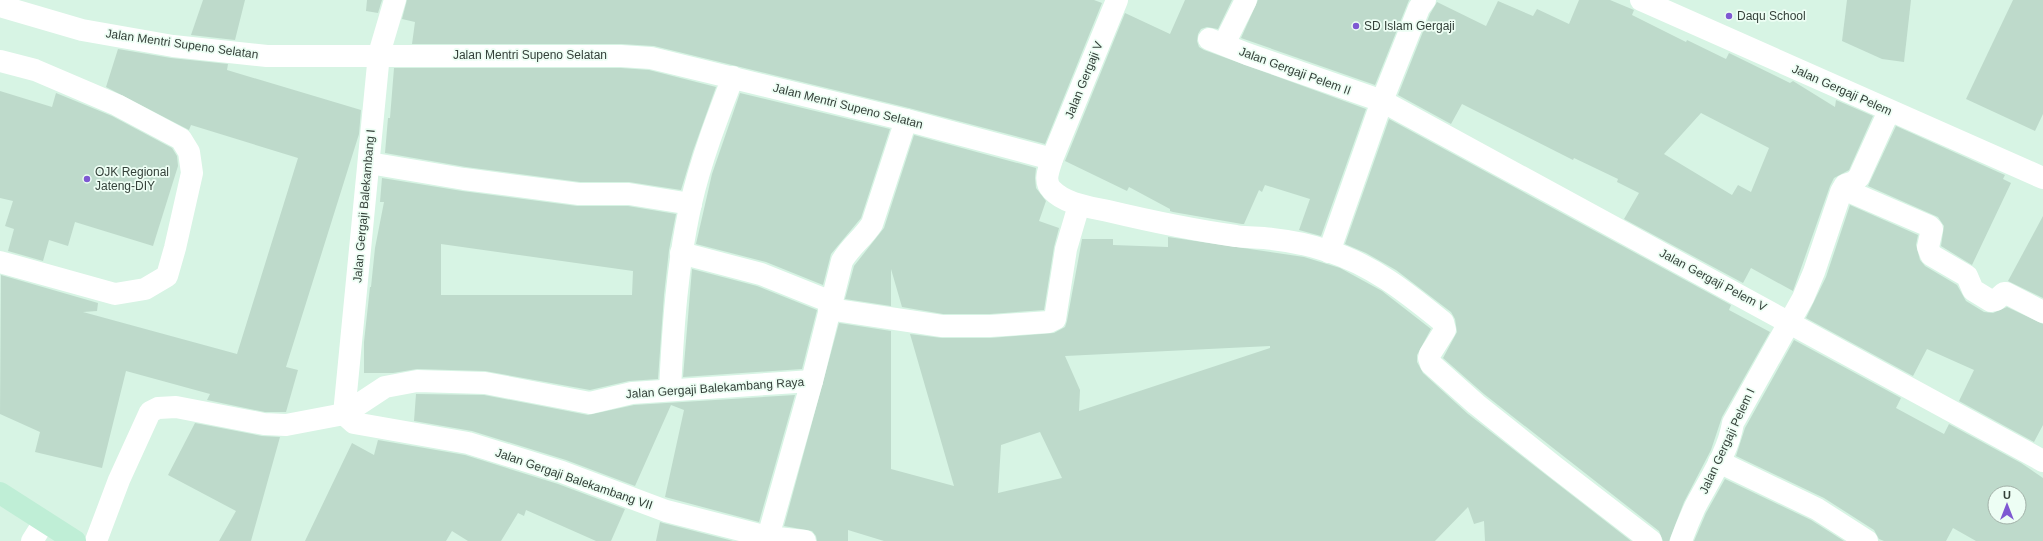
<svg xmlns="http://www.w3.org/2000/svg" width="2043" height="541" font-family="Arial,sans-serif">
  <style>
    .building { fill: #bedacb; fill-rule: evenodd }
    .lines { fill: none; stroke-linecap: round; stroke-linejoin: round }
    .minor { stroke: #fff; stroke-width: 22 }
    .major { stroke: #bfeed6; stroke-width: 22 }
    .poi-dot { fill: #7e58d2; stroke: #edfef4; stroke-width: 1.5 }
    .labels { text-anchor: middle; stroke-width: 3.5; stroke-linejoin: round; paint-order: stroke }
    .poi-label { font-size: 12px; fill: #344039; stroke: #edfef4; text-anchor: start }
    .street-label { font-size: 12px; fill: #344039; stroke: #edfef4 }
  </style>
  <rect width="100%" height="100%" fill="#d7f4e4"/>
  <g class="building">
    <polygon points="203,0 245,0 235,40 191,35"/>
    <polygon points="367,0 382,0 378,13 366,11"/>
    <polygon points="407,0 1094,0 1102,3 1045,144 909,108 654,46 621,44 412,44 415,22 402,19"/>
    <polygon points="1185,0 1232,0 1218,29 1207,27 1201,29 1198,34 1197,41 1199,47 1204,50 1366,109 1321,236 1299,230 1310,199 1265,185 1262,192 1259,190 1244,224 1242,224 1173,212 1170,211 1170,209 1129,187 1127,191 1065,161 1125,13 1170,34"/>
    <polygon points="1258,0 1409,0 1375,85 1241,38"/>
    <path d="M 1579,0 L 1610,0 L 1634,10 L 1632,15 L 1686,42 L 1687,40 L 1726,59 L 1729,53 L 1790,83 L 1793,81 L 1835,107 L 1836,100 L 1873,116 L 1849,170 L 1834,178 L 1830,186 L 1793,291 L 1751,268 L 1743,283 L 1624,219 L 1639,193 L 1617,182 L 1618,179 L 1574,158 L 1573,160 L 1462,104 L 1451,124 L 1398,95 L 1430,14 L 1437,2 L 1486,26 L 1498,1 L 1533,16 L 1537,9 L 1569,24 ZM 1701,113 L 1769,148 L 1751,192 L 1738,185 L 1732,195 L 1664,154 Z"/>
    <polygon points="1847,0 1911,0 1904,62 1882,59 1842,41"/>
    <polygon points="2013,0 2043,0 2043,114 2035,131 1966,99"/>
    <polygon points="118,49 171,58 228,64 227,70 361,110 359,134 286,367 298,370 286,412 265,412 207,400 210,394 126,371 102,468 35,452 40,432 0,414 1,275 98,303 97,311 83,312 237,354 298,158 191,125 189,130 106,87"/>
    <polygon points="394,68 621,68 649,70 716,87 693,151 681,190 629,182 580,182 466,167 385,153 388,118 390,118"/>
    <polygon points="0,91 52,107 56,93 112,116 172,148 177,156 178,166 153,246 75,222 68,246 49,240 43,261 8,251 14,229 5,226 13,201 0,198"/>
    <polygon points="740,93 890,129 861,218 831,254 823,285 766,262 696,244 712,174"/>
    <polygon points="1389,119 1731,305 1729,310 1770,332 1722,417 1711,450 1684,502 1669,541 1663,541 1659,531 1484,394 1443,358 1457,332 1455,319 1451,312 1396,270 1366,253 1345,244"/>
    <polygon points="1896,126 1998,172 2005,175 2003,179 2011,183 1972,265 1941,246 1944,226 1938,217 1868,186"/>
    <polygon points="914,135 1036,168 1035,178 1036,188 1046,201 1039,221 1059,228 1054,247 1044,310 990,314 943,314 902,307 891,269 891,306 845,299 854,266 884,228"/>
    <path d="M 382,178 L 462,191 L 577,206 L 628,206 L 676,214 L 669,250 L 664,295 L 658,379 L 629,381 L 590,390 L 485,371 L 417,369 L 393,373 L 364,373 L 364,342 L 370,287 L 371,287 L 375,248 L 384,202 L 380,202 ZM 441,244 L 633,271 L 632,295 L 441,295 Z"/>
    <polygon points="1850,205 1918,235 1916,245 1920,260 1925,266 1957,285 1966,301 1984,312 1993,313 2007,307 2043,324 2043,425 2034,442 1959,401 1974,370 1927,349 1913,376 1806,318 1826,277"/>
    <polygon points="2043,216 2043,298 2008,281"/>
    <path d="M 1168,237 L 1304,257 L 1340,268 L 1382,291 L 1431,329 L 1417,355 L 1417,362 L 1423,373 L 1468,414 L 1631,541 L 1485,541 L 1484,521 L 1474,524 L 1468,507 L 1435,541 L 884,541 L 848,530 L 848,541 L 817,541 L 816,536 L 812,531 L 784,526 L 839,323 L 891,331 L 891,469 L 954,486 L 910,334 L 942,338 L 990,338 L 1054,333 L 1065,327 L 1067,321 L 1082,239 L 1113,239 L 1113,245 L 1168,247 ZM 1270,346 L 1270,348 L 1079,411 L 1080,390 L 1065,356 ZM 1040,432 L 1062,478 L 998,493 L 1001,445 Z"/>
    <polygon points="692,269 757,286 817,310 802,369 683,377"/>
    <path d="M 1794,340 L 1901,398 L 1896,408 L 1944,434 L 1949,424 L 2021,463 L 2043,478 L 2043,541 L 1976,541 L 1953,528 L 1946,541 L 1884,541 L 1879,539 L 1874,530 L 1824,498 L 1736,456 L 1745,428 ZM 1995,493 L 2019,493 L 2019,517 L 1995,517 Z"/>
    <polygon points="416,394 484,395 588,415 634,405 795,395 759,522 665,497 684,410 671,405 635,486 566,460 472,431 414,421"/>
    <polygon points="195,423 262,436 280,437 251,541 219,541 236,511 168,475"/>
    <polygon points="378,440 465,455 558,484 625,509 611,541 596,541 526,510 524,516 518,513 501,541 468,541 452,531 446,541 305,541 352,443 374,455"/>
    <polygon points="1725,479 1811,520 1844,541 1694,541 1706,513"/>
    <polygon points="660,522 663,523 733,541 656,541"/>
  </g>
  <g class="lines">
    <g class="minor">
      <path d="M 1117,0 L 1052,159 C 1049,170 1043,181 1052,190 C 1065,204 1090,207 1108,211 C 1150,221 1193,230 1236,236 C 1248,238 1260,237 1272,239 C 1291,241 1310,245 1328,251 C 1373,265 1407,293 1443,322 L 1445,330 L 1430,354 L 1429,358 L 1431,364 L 1476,404 L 1555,467 L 1651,541"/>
      <polyline points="1641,0 2043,178"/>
      <polyline points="0,6 82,30 173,46 267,56 621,56 651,58 906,120 1052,159"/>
      <polyline points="1209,39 1247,54 1382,101 2043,461"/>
      <polyline points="1224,44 1246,0"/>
      <polyline points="0,61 35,70 117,105 181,139 189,152 192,173 175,248 167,276 145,289 115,294 0,262"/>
      <polyline points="369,163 464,179 579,194 629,194 691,204"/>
      <polyline points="1843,189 1929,226 1932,229 1928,247 1931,255 1967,276 1973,290 1991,301 1996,300 2004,293 2006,293 2043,312"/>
      <polyline points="1329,252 1382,101 1419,8 1425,0"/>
      <polyline points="681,253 761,274 831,302"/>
      <polyline points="829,309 942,326 990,326 1049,322 1055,319 1066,249 1079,205"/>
      <path d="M 670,390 C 673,328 677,265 691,203 C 701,160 717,118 733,77"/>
      <polyline points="344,414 354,423 468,443 562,472 666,511 768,537 805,541"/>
      <polyline points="344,414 379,54 395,0"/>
      <polyline points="1719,462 1817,509 1867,541"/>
      <path d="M 768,537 L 812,381 L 842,261 C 850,247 863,238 872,224 L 906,120"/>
      <polyline points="32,541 44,522"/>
      <polyline points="96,541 119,480 150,412 158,408 176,407 264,424 286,425 344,414 385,387 417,381 485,383 590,403 632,393 812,381"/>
      <path d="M 1681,541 C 1685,530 1690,518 1695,507 C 1709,480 1728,453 1733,423 L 1803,298 L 1814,272 L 1841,192 L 1845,185 L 1854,182 L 1859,177 L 1889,111"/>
    </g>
    <polyline class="major" points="0,493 75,541"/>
  </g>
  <g class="poi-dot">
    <circle cx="1729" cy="16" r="4"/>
    <circle cx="1356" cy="26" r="4"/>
    <circle cx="87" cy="179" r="4"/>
  </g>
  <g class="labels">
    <g class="poi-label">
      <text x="1737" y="20">Daqu School</text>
      <text x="1364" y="30">SD Islam Gergaji</text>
      <text x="95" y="176">OJK Regional<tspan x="95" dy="14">Jateng-DIY</tspan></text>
    </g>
    <g class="street-label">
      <text transform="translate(182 44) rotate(8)" y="4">Jalan Mentri Supeno Selatan</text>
      <text x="530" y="59">Jalan Mentri Supeno Selatan</text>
      <text transform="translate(1295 71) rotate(20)" y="4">Jalan Gergaji Pelem II</text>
      <text transform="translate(1084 80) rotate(-68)" y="4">Jalan Gergaji V</text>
      <text transform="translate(1842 90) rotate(24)" y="4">Jalan Gergaji Pelem</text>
      <text transform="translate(848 106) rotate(14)" y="4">Jalan Mentri Supeno Selatan</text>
      <text transform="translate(364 206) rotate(-85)" y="4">Jalan Gergaji Balekambang I</text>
      <text transform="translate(1713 280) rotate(28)" y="4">Jalan Gergaji Pelem V</text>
      <text transform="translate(715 388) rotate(-4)" y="4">Jalan Gergaji Balekambang Raya</text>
      <text transform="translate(1727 441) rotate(-65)" y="4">Jalan Gergaji Pelem I</text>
      <text transform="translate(574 479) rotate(19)" y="4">Jalan Gergaji Balekambang VII</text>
    </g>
  </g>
  <g transform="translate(2007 505)"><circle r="19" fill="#edfef4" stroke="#a3b2a9"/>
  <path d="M0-3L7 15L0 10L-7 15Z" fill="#7e58d2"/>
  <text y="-6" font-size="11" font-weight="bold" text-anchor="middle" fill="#344039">U</text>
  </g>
</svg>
